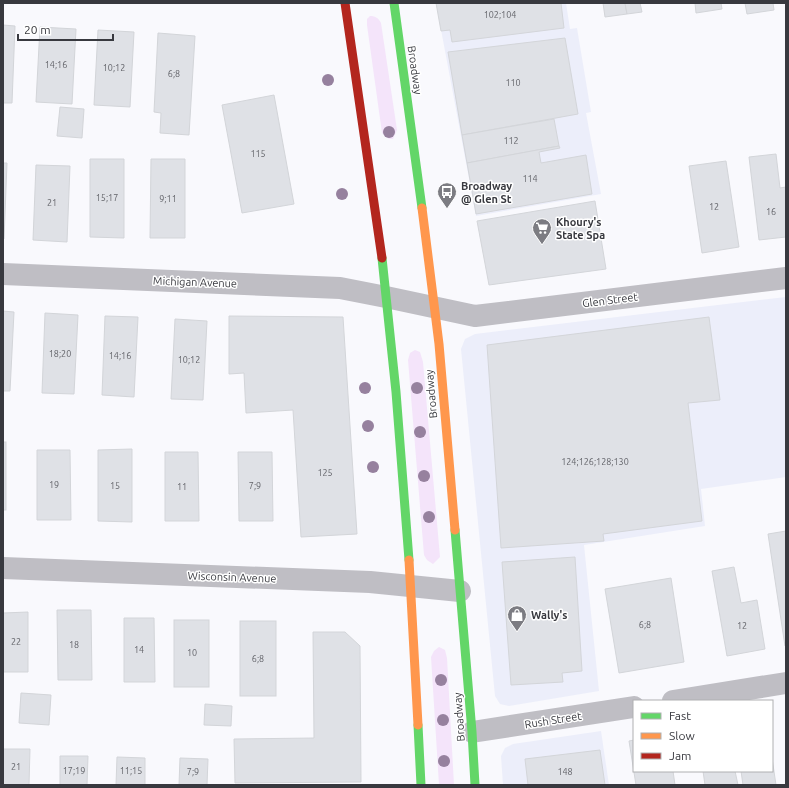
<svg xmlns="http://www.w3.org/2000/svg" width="789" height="788" font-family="Ubuntu,sans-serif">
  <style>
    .built { fill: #eceefa }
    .green { fill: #f4e4fa }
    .building { fill: #dfe1e6; stroke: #d3d5d9 }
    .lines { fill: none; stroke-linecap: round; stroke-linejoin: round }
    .street { stroke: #bfbec4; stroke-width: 22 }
    .fast { stroke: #63d668; stroke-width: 9 }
    .slow { stroke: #ff974d; stroke-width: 9 }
    .jam { stroke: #b3261e; stroke-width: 9 }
    .tree { fill: #96819e }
    .labels { text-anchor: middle; stroke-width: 3; stroke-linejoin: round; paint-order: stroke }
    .number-label { font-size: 9px; fill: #626369 }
    .street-label { font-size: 11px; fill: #38393f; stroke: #fff }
    .poi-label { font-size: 11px; font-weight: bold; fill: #38393f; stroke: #fff; text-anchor: start }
  </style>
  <rect width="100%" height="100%" fill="#f9f9fd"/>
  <g class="built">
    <polygon points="436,3 566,3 570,29 577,28 591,112 586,113 601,194 476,216"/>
    <polygon points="786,297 786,477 701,489 705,526 584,545 599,691 509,706 500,704 495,696 461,349 465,339 475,334"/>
    <polygon points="601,731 609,785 503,785 501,756 505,748 513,744"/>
  </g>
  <g class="green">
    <path d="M 370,16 C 376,16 378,18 381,23 L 397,130 L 393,139 L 389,139 L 382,133 L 367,25 L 367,19 Z"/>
    <polygon points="415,350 420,352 423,362 440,557 433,564 427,560 424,555 408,360 410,353"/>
    <polygon points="439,647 445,650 447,658 454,785 439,785 431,657 434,651"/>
  </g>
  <g class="building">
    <polygon points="436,3 561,3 564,28 452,42 450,30 441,31"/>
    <polygon points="603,3 625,3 627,14 605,17"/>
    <polygon points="625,3 640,3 642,12 627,14"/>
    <polygon points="695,3 721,3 722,9 696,13"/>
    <polygon points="745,3 773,3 774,10 747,14"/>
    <polygon points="3,25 15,26 12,103 3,103"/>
    <polygon points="40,27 76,29 72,104 36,102"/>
    <polygon points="98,30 134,32 130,107 94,105"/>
    <polygon points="158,33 195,36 189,135 160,133 161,113 154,112"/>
    <polygon points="565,38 578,114 462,135 448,52"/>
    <polygon points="274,95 294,204 242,213 222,105"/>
    <polygon points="60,107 84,109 82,138 57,136"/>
    <polygon points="554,119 559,146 467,163 462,135"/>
    <polygon points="559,146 560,148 539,152 541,163 586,155 592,194 476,214 467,163"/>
    <polygon points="776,154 780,188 786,187 786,237 759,240 749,157"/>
    <polygon points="90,159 124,159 124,238 90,237"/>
    <polygon points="151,159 185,159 185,238 150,238"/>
    <polygon points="726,161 739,247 702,253 689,166"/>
    <polygon points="3,163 7,163 4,239 3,239"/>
    <polygon points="36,165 70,166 67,242 33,240"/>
    <polygon points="595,201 606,269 489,285 477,221"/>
    <polygon points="3,311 14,312 10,391 3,391"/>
    <polygon points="45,313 78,315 74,394 42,393"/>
    <polygon points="105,316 138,317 134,397 102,395"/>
    <polygon points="229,316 343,317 357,534 301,537 293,410 246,413 244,373 229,374"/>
    <polygon points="709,317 720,400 688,403 702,521 603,534 604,541 501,548 487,345"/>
    <polygon points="175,319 207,321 203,400 171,399"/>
    <rect x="3" y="442" width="3" height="68"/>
    <polygon points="132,449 132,522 98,521 98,450"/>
    <polygon points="37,450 70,450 71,520 37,520"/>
    <polygon points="165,452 198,452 199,521 165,521"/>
    <polygon points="238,452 272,452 273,521 239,521"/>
    <polygon points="786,531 786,646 785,646 768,534"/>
    <polygon points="575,557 582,671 562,673 563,682 511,685 502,562"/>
    <polygon points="734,567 741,603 757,600 765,649 727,656 712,571"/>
    <polygon points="671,578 684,662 619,673 605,589"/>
    <polygon points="57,610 91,610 92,680 58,680"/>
    <polygon points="28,612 28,672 3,672 3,613"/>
    <polygon points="124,618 154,618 155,682 124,682"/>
    <rect x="174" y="620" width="35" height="67"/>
    <rect x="240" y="621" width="36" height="75"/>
    <polygon points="313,632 345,632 360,646 361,782 235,783 234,739 314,738"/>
    <polygon points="21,693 51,695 49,725 19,723"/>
    <polygon points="205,704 232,706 231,726 204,725"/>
    <polygon points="634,740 634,771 673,771 675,785 636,785 629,741"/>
    <polygon points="3,749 30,749 29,785 3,785"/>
    <polygon points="600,750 605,785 528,785 525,759"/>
    <polygon points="60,756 88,756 87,785 60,785"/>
    <polygon points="117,757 145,758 145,785 116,785"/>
    <polygon points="180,758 208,759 207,785 179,785"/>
    <polygon points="772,758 776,785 743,785 741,771 772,771"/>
    <polygon points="703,771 735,771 738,785 705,785"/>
  </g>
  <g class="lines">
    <g class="street">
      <polyline points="3,274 340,288 386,297 475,316 786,278"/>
      <polyline points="3,568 370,582 460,591"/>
      <polyline points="673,701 786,683"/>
      <polyline points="472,732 634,707"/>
    </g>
    <g class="fast">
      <polyline points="394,3 422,208"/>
      <polyline points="382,258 396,392 409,560"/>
      <polyline points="455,530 472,732 475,785"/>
      <polyline points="418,725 421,785"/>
    </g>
    <g class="slow">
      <polyline points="422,208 439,344 455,530"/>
      <polyline points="409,560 418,725"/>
    </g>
    <polyline class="jam" points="345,3 382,258"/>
  </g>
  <g class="tree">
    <circle cx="328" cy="80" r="6"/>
    <circle cx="389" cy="132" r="6"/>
    <circle cx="342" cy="194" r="6"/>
    <circle cx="365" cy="388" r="6"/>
    <circle cx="417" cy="388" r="6"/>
    <circle cx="368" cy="426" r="6"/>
    <circle cx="420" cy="432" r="6"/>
    <circle cx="373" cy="467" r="6"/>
    <circle cx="424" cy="476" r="6"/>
    <circle cx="429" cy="517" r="6"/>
    <circle cx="441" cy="680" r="6"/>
    <circle cx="443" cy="720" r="6"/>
    <circle cx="444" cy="761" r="6"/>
  </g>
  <defs>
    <g id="bus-pin" transform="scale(1)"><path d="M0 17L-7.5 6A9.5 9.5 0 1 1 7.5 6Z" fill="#7c7c82" stroke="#fff"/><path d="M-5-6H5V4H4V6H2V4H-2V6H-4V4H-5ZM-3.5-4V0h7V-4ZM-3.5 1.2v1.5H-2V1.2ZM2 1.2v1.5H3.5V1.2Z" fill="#fff"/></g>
    <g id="supermarket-pin" transform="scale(1)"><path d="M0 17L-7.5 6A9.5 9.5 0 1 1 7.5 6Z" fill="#7c7c82" stroke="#fff"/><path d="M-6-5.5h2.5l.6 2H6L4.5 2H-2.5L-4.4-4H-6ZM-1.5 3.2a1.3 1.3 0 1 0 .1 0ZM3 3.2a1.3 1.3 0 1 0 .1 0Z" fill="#fff"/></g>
    <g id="shop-pin" transform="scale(1)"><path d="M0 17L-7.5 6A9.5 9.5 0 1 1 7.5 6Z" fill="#7c7c82" stroke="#fff"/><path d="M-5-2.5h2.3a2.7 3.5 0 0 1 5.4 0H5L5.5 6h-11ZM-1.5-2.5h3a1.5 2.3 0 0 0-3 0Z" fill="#fff"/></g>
  </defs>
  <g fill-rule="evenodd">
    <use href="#bus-pin" x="447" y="192"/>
    <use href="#supermarket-pin" x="542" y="228"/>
    <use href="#shop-pin" x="517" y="615"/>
  </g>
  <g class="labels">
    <g class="number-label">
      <text x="500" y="18">102;104</text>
      <text x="56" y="68">14;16</text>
      <text x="114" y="71">10;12</text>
      <text x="174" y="77">6;8</text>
      <text x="513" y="86">110</text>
      <text x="511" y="144">112</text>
      <text x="258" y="157">115</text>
      <text x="530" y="182">114</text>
      <text x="107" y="201">15;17</text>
      <text x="168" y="202">9;11</text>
      <text x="52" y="206">21</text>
      <text x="714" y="210">12</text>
      <text x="771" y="215">16</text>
      <text x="60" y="357">18;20</text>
      <text x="120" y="359">14;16</text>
      <text x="189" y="363">10;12</text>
      <text x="595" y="465">124;126;128;130</text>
      <text x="325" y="476">125</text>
      <text x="54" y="488">19</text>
      <text x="115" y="489">15</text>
      <text x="255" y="489">7;9</text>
      <text x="182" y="490">11</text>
      <text x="645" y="628">6;8</text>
      <text x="742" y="629">12</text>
      <text x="16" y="645">22</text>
      <text x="74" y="648">18</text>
      <text x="139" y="653">14</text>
      <text x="192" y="656">10</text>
      <text x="258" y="662">6;8</text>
      <text x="16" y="770">21</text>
      <text x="74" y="774">17;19</text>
      <text x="131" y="774">11;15</text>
      <text x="193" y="775">7;9</text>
      <text x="565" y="775">148</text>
    </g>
    <g class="street-label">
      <text transform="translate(415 70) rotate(82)" y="4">Broadway</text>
      <text transform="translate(195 282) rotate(2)" y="4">Michigan Avenue</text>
      <text transform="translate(610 300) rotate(-7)" y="4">Glen Street</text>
      <text transform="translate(431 394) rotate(-95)" y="4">Broadway</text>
      <text transform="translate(232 577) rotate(2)" y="4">Wisconsin Avenue</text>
      <text transform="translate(459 717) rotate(-94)" y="4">Broadway</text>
      <text transform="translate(553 720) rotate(-9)" y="4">Rush Street</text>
    </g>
    <g class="poi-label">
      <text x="461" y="190">Broadway<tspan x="461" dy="13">@ Glen St</tspan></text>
      <text x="556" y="226">Khoury's<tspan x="556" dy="13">State Spa</tspan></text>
      <text x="531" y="619">Wally's</text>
    </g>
  </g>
  <rect width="789" height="788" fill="none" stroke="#38393f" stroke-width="8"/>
  <rect x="633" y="700" width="140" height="72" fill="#ffffff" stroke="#afb0b2"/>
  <rect x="641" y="713" width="20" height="6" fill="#63d668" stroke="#afb0b2"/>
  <text x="669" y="720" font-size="12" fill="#38393f">Fast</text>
  <rect x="641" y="733" width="20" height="6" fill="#ff974d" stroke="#afb0b2"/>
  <text x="669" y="740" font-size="12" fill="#38393f">Slow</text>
  <rect x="641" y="753" width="20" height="6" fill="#b3261e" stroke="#afb0b2"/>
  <text x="669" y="760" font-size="12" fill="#38393f">Jam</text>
  <path d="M18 34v6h95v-6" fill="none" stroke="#38393f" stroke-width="2"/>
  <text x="24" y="34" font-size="12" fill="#38393f" stroke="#ffffff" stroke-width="3" paint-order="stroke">20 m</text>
</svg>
